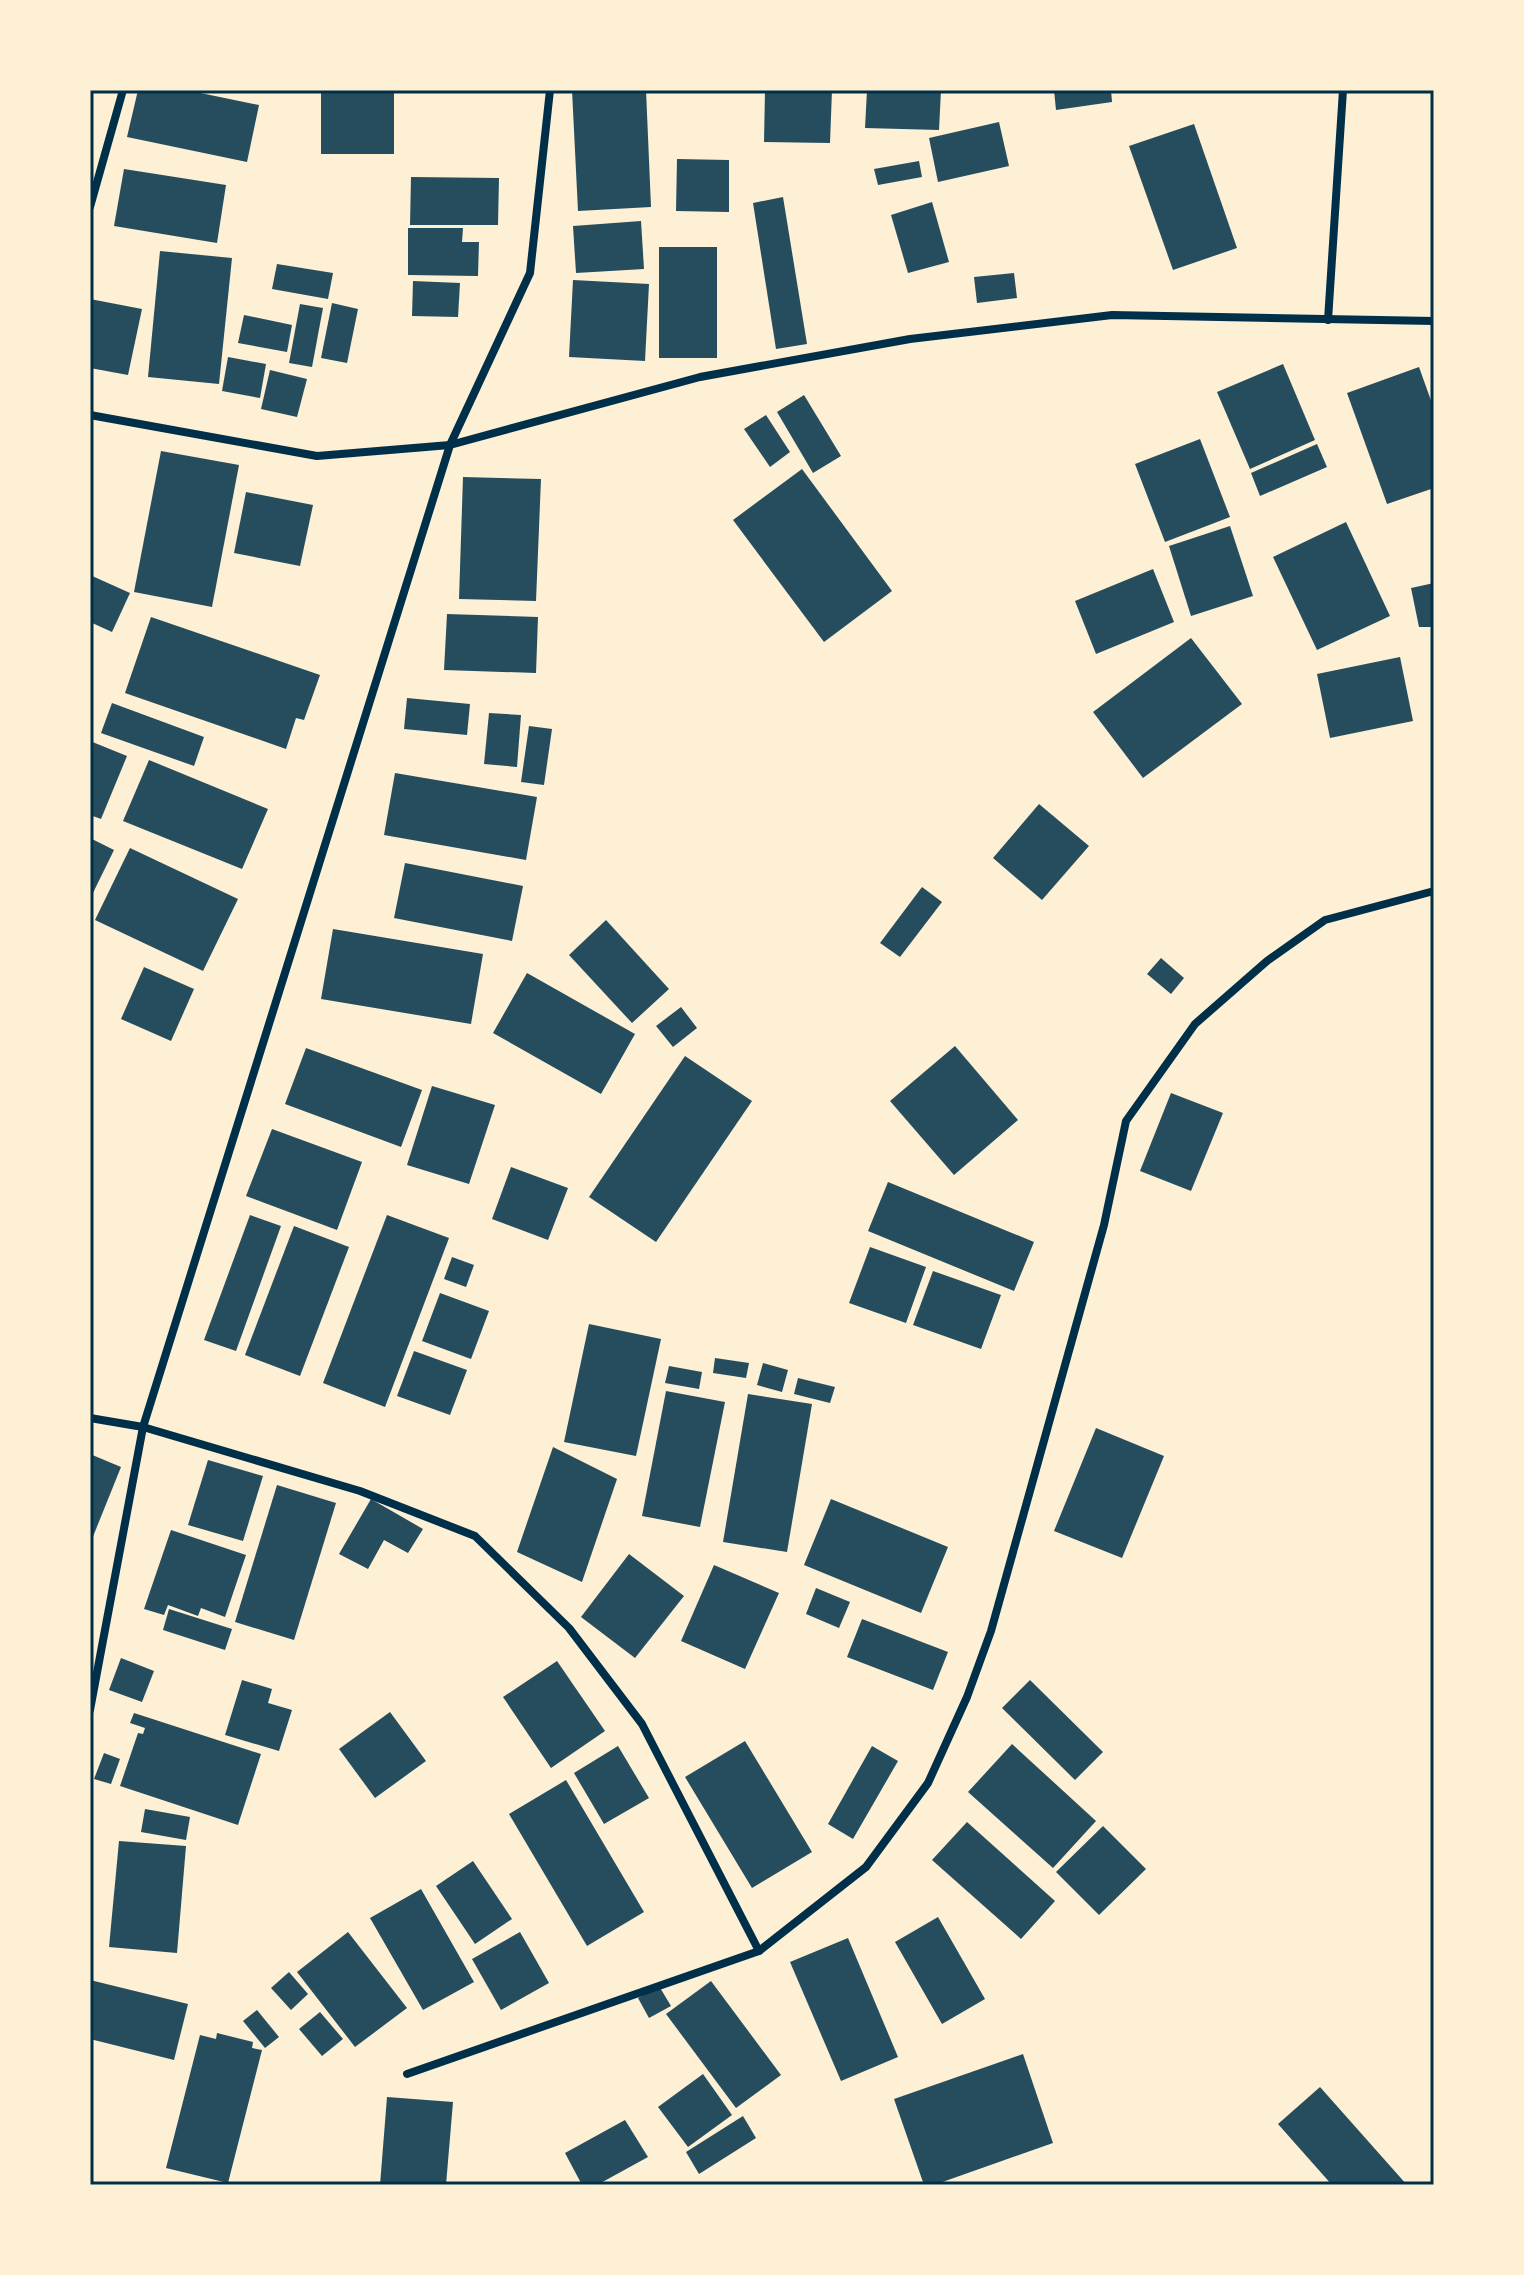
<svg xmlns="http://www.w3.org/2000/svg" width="1524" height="2275" font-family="Ubuntu,sans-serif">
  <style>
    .building { fill: #264d5e }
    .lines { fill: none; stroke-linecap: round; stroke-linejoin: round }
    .minor { stroke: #003049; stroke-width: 8 }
    .neatline { fill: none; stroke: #003049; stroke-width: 3 }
  </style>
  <rect width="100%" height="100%" fill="#fdf0d5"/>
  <g class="building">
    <polygon points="138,90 186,90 259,105 247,162 127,137"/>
    <rect x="321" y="90" width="73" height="64"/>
    <polygon points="572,90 646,90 651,207 578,211"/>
    <polygon points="765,90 832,90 830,143 764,142"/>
    <polygon points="867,90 941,90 939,130 865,128"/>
    <polygon points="1054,90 1111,90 1112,102 1056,110"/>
    <polygon points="999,122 1009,166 938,182 929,138"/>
    <polygon points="1194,124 1237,248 1173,270 1129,146"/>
    <polygon points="677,159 729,160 729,212 676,211"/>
    <polygon points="919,161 922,177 878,185 874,169"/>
    <polygon points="124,169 226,185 217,243 114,226"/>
    <polygon points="411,177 499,178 498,225 410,225"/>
    <polygon points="783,197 807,344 776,349 753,203"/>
    <polygon points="932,202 949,262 908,273 891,215"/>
    <polygon points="641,221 644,269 576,273 573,226"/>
    <polygon points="408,228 463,228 462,242 479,242 478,276 408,275"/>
    <rect x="659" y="247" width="58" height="111"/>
    <polygon points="160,251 232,258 219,384 148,377"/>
    <polygon points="277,264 333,273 328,299 272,289"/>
    <polygon points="1014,273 1017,298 977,303 974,277"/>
    <polygon points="573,280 649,284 645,361 569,357"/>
    <polygon points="413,281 460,283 458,317 412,316"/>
    <polygon points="90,299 142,309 128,375 90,368"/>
    <polygon points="332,303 358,309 347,363 321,358"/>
    <polygon points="300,304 323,308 312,367 289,363"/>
    <polygon points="244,315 292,325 287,352 238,343"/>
    <polygon points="228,357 266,364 260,398 222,391"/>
    <polygon points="1283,364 1315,440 1250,469 1217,392"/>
    <polygon points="1419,367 1434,409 1434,488 1387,504 1347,393"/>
    <polygon points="270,370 307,379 297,417 261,409"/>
    <polygon points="804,395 841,456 813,473 777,412"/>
    <polygon points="766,415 790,452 770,467 744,429"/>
    <polygon points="1200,439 1230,517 1165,542 1135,464"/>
    <polygon points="1317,444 1327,467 1260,496 1251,473"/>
    <polygon points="161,451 239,465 212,607 134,592"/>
    <polygon points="802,469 892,591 824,642 733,520"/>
    <polygon points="463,477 541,479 536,601 459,599"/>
    <polygon points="246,492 313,505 300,566 234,553"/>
    <polygon points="1346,522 1390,616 1317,650 1273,557"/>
    <polygon points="1230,526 1253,596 1191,616 1169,546"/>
    <polygon points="1153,569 1174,622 1096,654 1075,601"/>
    <polygon points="90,575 130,593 112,632 90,622"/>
    <polygon points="1434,583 1434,627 1419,627 1411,588"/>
    <polygon points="447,614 538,617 536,673 444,670"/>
    <polygon points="151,617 320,675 304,720 296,718 286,749 125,693"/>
    <polygon points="1191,638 1242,704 1143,778 1093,712"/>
    <polygon points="1400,657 1413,721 1330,738 1317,674"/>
    <polygon points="407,698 470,704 467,735 404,729"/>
    <polygon points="112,703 204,737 194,766 101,733"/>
    <polygon points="489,713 521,715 517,767 484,764"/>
    <polygon points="529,726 552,729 544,785 521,782"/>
    <polygon points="90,741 127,756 101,819 90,815"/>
    <polygon points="149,760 268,809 242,869 123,821"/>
    <polygon points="395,773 537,797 526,860 384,835"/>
    <polygon points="1039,804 1089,846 1042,900 993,858"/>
    <polygon points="90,838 114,850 90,899"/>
    <polygon points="130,848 238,899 203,971 95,920"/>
    <polygon points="405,863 523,886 512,941 394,918"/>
    <polygon points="922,887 942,902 900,957 880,943"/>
    <polygon points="606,920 669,989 632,1023 569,955"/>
    <polygon points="333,929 483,954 471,1024 321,999"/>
    <polygon points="1161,958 1184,978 1171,994 1147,974"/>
    <polygon points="144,967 194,989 171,1041 121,1019"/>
    <polygon points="527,973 635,1034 601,1094 493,1033"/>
    <polygon points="681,1007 697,1028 673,1047 656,1026"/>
    <polygon points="955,1046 1018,1120 954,1175 890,1101"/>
    <polygon points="306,1048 422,1090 401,1147 285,1104"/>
    <polygon points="685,1056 752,1101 656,1242 589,1197"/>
    <polygon points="432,1086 495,1105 469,1184 407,1165"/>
    <polygon points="1171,1093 1223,1113 1191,1191 1140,1171"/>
    <polygon points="272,1129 362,1162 337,1230 246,1196"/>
    <polygon points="511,1167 568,1188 548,1240 492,1219"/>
    <polygon points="888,1182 1034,1242 1014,1291 868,1231"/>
    <polygon points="250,1215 281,1226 236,1351 204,1340"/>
    <polygon points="387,1215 449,1238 385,1407 323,1383"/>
    <polygon points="294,1226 349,1247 300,1376 245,1355"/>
    <polygon points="870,1247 926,1267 906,1323 849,1303"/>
    <polygon points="452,1257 474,1265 466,1287 444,1279"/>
    <polygon points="933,1271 1001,1295 981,1349 913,1325"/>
    <polygon points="440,1293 489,1311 471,1359 422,1341"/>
    <polygon points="589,1324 661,1339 636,1456 564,1442"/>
    <polygon points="414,1351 467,1370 450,1415 397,1396"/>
    <polygon points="715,1358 749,1363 746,1378 713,1373"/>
    <polygon points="763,1363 788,1370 782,1392 757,1385"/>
    <polygon points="669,1366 702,1372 699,1389 665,1383"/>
    <polygon points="798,1378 835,1387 830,1403 794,1394"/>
    <polygon points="666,1391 725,1402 700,1527 642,1516"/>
    <polygon points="748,1394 812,1404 787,1552 723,1542"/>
    <polygon points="1096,1428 1164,1456 1122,1558 1054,1531"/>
    <polygon points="553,1447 617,1479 582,1582 517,1552"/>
    <polygon points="90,1454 121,1467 90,1544"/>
    <polygon points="208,1460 263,1476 243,1541 188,1525"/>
    <polygon points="277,1485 336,1503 294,1640 235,1622"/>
    <polygon points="371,1499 423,1529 408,1553 384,1540 368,1569 339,1554"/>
    <polygon points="831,1499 948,1547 921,1613 804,1565"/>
    <polygon points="171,1530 246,1555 225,1617 201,1608 198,1616 168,1605 164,1615 144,1609"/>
    <polygon points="629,1554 684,1596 635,1658 581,1617"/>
    <polygon points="714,1565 779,1593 745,1669 681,1641"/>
    <polygon points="816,1588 850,1602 839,1628 806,1614"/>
    <polygon points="169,1609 232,1629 225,1650 163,1630"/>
    <polygon points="862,1619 948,1652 933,1690 847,1657"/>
    <polygon points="121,1658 154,1671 142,1702 109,1690"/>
    <polygon points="557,1661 605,1731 551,1768 503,1697"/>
    <polygon points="242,1680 272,1689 268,1703 292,1710 279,1751 225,1735"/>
    <polygon points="1030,1680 1103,1752 1075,1780 1002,1708"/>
    <polygon points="390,1712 426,1761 375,1798 339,1749"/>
    <polygon points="134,1713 261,1754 238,1825 120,1786 138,1733 143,1734 145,1728 130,1723"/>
    <polygon points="745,1741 812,1852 752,1888 685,1777"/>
    <polygon points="1012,1744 1096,1821 1053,1868 968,1792"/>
    <polygon points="618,1746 649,1798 604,1824 574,1773"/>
    <polygon points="872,1746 898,1761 853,1839 828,1824"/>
    <polygon points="104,1753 120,1759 111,1784 94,1779"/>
    <polygon points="566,1780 644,1912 587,1946 509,1814"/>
    <polygon points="145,1809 190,1817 186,1840 141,1832"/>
    <polygon points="967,1822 1055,1901 1021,1939 932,1860"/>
    <polygon points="1103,1826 1146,1869 1099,1915 1056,1872"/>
    <polygon points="119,1841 186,1846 177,1953 109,1947"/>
    <polygon points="473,1861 512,1919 475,1944 436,1886"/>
    <polygon points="421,1889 474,1982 423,2010 370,1918"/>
    <polygon points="938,1917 985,1999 942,2024 895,1942"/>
    <polygon points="348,1932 407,2008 355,2047 297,1972"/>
    <polygon points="520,1932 549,1983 501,2010 472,1959"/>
    <polygon points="848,1938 898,2057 841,2081 790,1962"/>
    <polygon points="289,1972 308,1994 291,2010 271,1988"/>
    <polygon points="90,1980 188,2004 174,2060 90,2039"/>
    <polygon points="711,1981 781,2075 736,2108 666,2014"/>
    <polygon points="659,1986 671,2006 649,2018 638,1998"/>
    <polygon points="257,2010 279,2037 265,2048 243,2021"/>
    <polygon points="320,2012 343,2039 322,2056 299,2029"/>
    <polygon points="217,2033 253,2042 252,2048 262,2050 228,2183 166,2168 200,2035 216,2039"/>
    <polygon points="1023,2054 1053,2143 934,2185 924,2185 894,2099"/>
    <polygon points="703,2074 732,2115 688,2147 658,2107"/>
    <polygon points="1320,2087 1407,2185 1332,2185 1278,2124"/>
    <polygon points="387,2097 453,2102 446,2185 380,2185"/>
    <polygon points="743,2116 756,2138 699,2174 686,2152"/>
    <polygon points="625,2120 648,2157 597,2185 582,2185 565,2153"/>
  </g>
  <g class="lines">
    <g class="minor">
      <polyline points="550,90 530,273 450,445 143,1427 360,1491 475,1536 569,1628 642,1724 759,1951"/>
      <polyline points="90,207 123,90"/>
      <polyline points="1328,320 1343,90"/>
      <polyline points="90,415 317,456 450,445 700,377 910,339 1112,315 1434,321"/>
      <polyline points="90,1418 143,1427 90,1710"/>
      <polyline points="407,2074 759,1951 866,1867 928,1783 967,1697 991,1631 1104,1225 1126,1121 1195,1024 1267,961 1325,920 1434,891"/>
    </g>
  </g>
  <rect width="1524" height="2275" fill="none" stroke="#fdf0d5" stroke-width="184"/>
  <rect x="92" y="92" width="1340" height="2091" class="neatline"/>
</svg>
